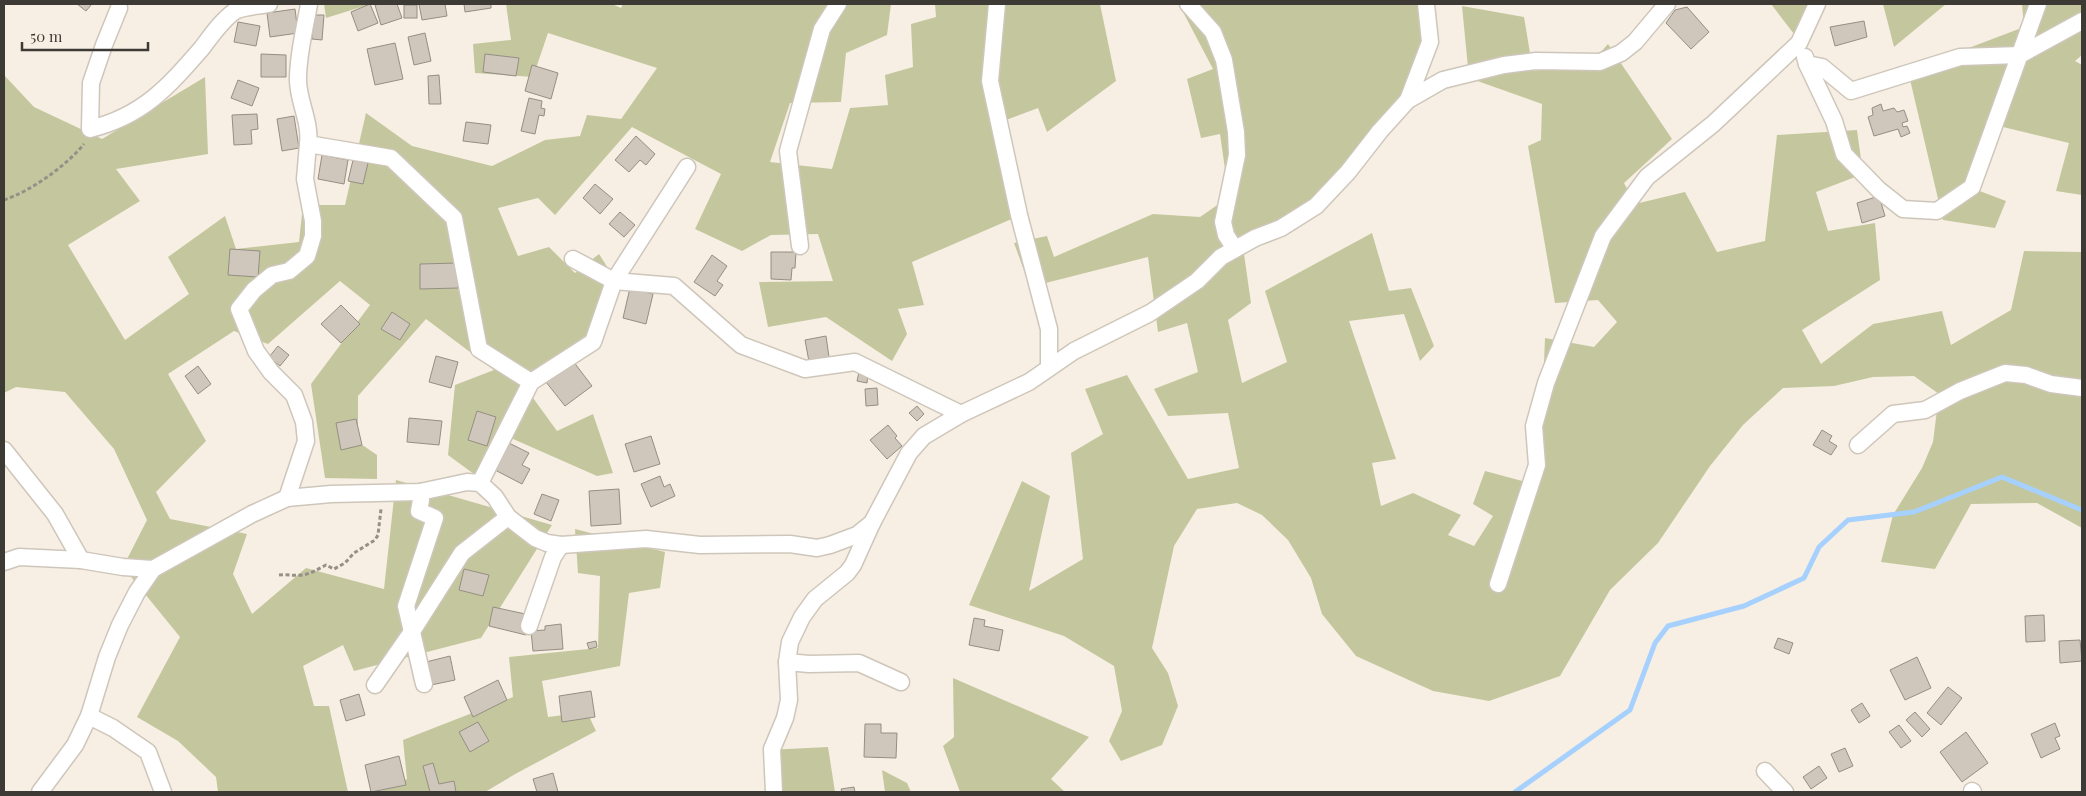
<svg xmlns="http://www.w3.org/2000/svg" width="2086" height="796" font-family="'Playfair Display',serif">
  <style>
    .green { fill: #c4c79e }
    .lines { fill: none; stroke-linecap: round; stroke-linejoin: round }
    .stream { stroke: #a6d0fe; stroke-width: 5 }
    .building { fill: #cfc7bb; stroke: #958e83 }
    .street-casing { stroke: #cec6ba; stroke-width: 19 }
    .path { stroke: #969088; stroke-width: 3; stroke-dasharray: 4 2.5; stroke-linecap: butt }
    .street { stroke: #fff; stroke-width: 16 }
  </style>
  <rect width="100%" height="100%" fill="#f7efe3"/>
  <g class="green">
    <polygon points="324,4 371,4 326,18"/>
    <polygon points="506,4 612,4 621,8 623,4 891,4 887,35 846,53 841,102 790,103 770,162 832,169 850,108 888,105 885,75 913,67 911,24 936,17 935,4 1100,4 1116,81 1047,132 1038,108 993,125 1014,218 912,262 924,305 898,309 907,334 892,361 826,317 768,327 759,282 833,281 818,234 771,235 742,251 695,229 721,174 632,127 555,215 538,198 498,208 518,256 549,247 575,273 599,254 611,273 594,330 520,380 557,431 593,414 613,473 597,476 497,432 478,477 448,455 455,385 494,370 426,319 358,396 358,442 377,455 377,479 325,478 311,384 370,305 340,281 268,344 234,331 168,374 206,441 156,492 170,519 247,534 233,574 252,614 306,568 384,589 396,480 552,525 481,638 354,671 343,645 303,666 314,706 329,706 348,792 218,792 216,777 178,741 137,717 180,637 123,567 147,520 114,449 65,392 16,387 4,393 4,75 34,107 102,139 205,77 208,154 116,169 140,201 68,245 125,340 189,294 168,257 225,216 236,249 299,242 303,205 345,205 366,113 412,146 492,166 545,140 580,136 587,115 621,119 657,68 548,33 533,77 475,73 473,44 511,40"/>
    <polygon points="1192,4 1435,4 1422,74 1325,207 1243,247 1251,303 1228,320 1242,383 1287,362 1265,291 1372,233 1389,291 1411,288 1434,346 1420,361 1404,314 1349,321 1396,459 1372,463 1381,506 1413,493 1461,515 1448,535 1474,546 1493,516 1473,504 1485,471 1530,483 1541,437 1545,338 1594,347 1617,322 1598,300 1555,303 1528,146 1541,140 1542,104 1469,78 1462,6 1524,17 1533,71 1590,64 1608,44 1672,139 1624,183 1635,204 1685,192 1717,252 1765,241 1777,135 1857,130 1863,174 1816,192 1828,231 1875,223 1880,280 1802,330 1821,364 1873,324 1942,311 1951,345 2011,310 2024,251 2082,252 2082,528 2037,503 1971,504 1935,569 1881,562 1893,515 1922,468 1933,442 1939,394 1914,376 1873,377 1834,386 1783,388 1743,425 1710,466 1658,543 1610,590 1560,676 1489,701 1433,691 1356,656 1322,614 1311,578 1288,540 1262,515 1237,503 1197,509 1174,546 1152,648 1168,673 1178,706 1162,745 1121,761 1109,741 1122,711 1114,666 1064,636 969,605 1022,481 1050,496 1029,591 1083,559 1071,453 1103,434 1085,389 1127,375 1188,479 1239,468 1228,413 1168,416 1154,389 1198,372 1187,323 1158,332 1148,257 1030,287 1014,243 1047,236 1054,257 1153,214 1200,217 1229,197 1220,134 1201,138 1187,79 1213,69 1182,10"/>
    <polygon points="1771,4 1820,4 1794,34"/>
    <polygon points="1883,4 1946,4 1894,47"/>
    <polygon points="2022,4 2082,4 2082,55 2075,61 2082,65 2082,195 2056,191 2069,143 2003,127 1977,190 2006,201 1995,228 1943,220 1908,71 2024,27"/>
    <polygon points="575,529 665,552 660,588 629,593 620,666 542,681 548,717 587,712 596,731 517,773 485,792 377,792 407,779 403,740 513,697 509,657 598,648 600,576 578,573"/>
    <polygon points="953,678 1089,737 1051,779 1065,792 960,792 943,746 954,737"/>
    <polygon points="828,747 835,792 777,792 767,750"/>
    <polygon points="882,770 907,783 911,792 885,792"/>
  </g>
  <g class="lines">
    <polyline class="stream" points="1515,792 1630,710 1655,643 1668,626 1744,606 1804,578 1819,547 1848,520 1914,512 2002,477 2082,510"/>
  </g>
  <g class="building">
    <polygon points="77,4 92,4 86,11"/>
    <polygon points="370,4 378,23 358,31 351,12"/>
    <polygon points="380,4 397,4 402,18 381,25 375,5"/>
    <polygon points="419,4 445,4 447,16 422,20"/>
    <polygon points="464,4 491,4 491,8 465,12"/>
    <rect x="404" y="5" width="13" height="13"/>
    <polygon points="1687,7 1709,32 1691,49 1666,23 1675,10"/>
    <polygon points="295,9 298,33 270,37 267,13"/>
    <polygon points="314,15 324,15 322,40 312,39"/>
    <polygon points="1864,21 1867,37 1835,46 1830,27"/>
    <polygon points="238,22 260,26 256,46 234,42"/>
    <polygon points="425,33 431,61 414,65 408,37"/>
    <polygon points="395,43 403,79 375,85 367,49"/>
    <polygon points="261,54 286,55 286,77 261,77"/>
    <polygon points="485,54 519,58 516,76 483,72"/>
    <polygon points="532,65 558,73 551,99 525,91"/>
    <polygon points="439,75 441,104 429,104 428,76"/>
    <polygon points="238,80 259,88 252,106 231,98"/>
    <polygon points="529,98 542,101 541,108 545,109 544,116 539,115 535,134 521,131"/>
    <polygon points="1881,104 1883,111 1894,108 1897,112 1904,110 1908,121 1902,123 1903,127 1907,126 1910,133 1901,137 1898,129 1874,136 1868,117 1873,115 1872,108"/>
    <polygon points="257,114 258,129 251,130 252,144 234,145 232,115"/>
    <polygon points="294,116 299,148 282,151 277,119"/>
    <polygon points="466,122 491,125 488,144 463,141"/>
    <polygon points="636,136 655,154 646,165 640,160 629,172 615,160"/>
    <polygon points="322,155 348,160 344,184 318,179"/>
    <polygon points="353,160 368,163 363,184 348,181"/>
    <polygon points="595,184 613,199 600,214 583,198"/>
    <polygon points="1879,196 1885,216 1862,223 1857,203"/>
    <polygon points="620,212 635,225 624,237 609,224"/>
    <polygon points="230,249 260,251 258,277 228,275"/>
    <polygon points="771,252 796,252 795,268 792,268 791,280 771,279"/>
    <polygon points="712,255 727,266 717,281 723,285 715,296 694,282"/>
    <polygon points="457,263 458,288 420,289 420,264"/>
    <polygon points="630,288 653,294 646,324 623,318"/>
    <polygon points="341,305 360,324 341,343 321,324"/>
    <polygon points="392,312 410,324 400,340 381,329"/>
    <polygon points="826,336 830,364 810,367 805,340"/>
    <polygon points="278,346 289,355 280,366 269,357"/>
    <polygon points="436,356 458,362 451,388 429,382"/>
    <polygon points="573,361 592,386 565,406 546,382"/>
    <polygon points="198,366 211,384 198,394 185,376"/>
    <polygon points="859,372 868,373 867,383 857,381"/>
    <polygon points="877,388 878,405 866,406 865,389"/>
    <polygon points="917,406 924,414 917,421 909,413"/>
    <polygon points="477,411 496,417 487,446 468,440"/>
    <polygon points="409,418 442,421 439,445 407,442"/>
    <polygon points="356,419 362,445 341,450 336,423"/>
    <polygon points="888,425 897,436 895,438 902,446 887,459 870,440"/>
    <polygon points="1822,430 1832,436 1829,441 1837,446 1831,455 1813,445"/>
    <polygon points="651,436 660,464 634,472 625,444"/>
    <polygon points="509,443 529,453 522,465 530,469 522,484 495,470"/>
    <polygon points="660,476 664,487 670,484 675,496 651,507 641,484"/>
    <polygon points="619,489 621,524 591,526 589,491"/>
    <polygon points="542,494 559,500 551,521 534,514"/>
    <polygon points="464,569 489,575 483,596 459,590"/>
    <polygon points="493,607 530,615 526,635 489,626"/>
    <polygon points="2044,615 2045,641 2026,642 2025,616"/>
    <polygon points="974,618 985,620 984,626 1003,630 999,651 969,645"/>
    <polygon points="561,624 563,649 533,651 531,631 545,630 545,626"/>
    <polygon points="1778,638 1793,643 1789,654 1774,648"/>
    <polygon points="2080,640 2082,661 2060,663 2059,641"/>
    <polygon points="596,641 597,647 589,649 587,643"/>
    <polygon points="450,656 455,680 431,685 426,662"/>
    <polygon points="1917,657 1931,688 1905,700 1890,670"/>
    <polygon points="498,680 507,700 473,717 464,697"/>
    <polygon points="1948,687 1962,698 1941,725 1927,713"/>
    <polygon points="591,691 595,717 562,722 559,696"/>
    <polygon points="359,694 365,715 346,721 340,700"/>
    <polygon points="1862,703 1870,716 1859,723 1851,710"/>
    <polygon points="1915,712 1930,729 1922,737 1906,720"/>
    <polygon points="478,722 489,741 470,752 459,732"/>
    <polygon points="2055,723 2060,736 2055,738 2060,749 2041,758 2031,734"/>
    <polygon points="865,724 881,724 881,733 897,733 896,758 864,757"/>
    <polygon points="1899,725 1911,741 1901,748 1889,732"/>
    <polygon points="1966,732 1988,763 1962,782 1940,752"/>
    <polygon points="1845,748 1853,766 1839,772 1831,754"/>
    <polygon points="399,756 406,785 371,792 365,765"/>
    <polygon points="433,763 439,784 454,781 456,792 430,792 423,766"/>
    <polygon points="1819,766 1827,778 1811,789 1803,777"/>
    <polygon points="553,773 558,792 537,792 533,779"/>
    <polygon points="854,787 855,792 842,792 841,789"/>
  </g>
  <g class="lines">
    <g class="street-casing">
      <g id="street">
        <path d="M 309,4 C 305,28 298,54 298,78 C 297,99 311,121 308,144 L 391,158 L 454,218 L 479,349 L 531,382"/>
        <polyline points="997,4 990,81 1019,215 1049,329 1049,366"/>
        <polyline points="1188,4 1213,32 1224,60 1236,132 1237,155 1223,222 1226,235 1235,249"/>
        <path d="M 119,8 L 104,45 L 91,83 L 90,129 C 143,116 168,87 202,48 C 211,36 222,20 235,11 C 244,6 259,6 269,4"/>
        <polyline points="1805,57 1807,64 1822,67 1851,91 1960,57 2020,55 2082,21"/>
        <polyline points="1807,64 1834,121 1844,154 1879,190 1903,209 1937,211 1972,187 2038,4"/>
        <polyline points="1408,100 1430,42 1426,4"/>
        <polyline points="800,246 788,151 822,29 838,4"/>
        <polyline points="573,259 614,281 674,286 741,345 805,369 855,362 961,414"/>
        <polyline points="1858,445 1893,414 1925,410 1960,391 2005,373 2026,375 2051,384 2082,388"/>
        <polyline points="4,450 55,514 81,560"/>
        <polyline points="480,483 531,382 593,342 614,281 687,167"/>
        <polyline points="420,492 421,500 419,511 435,518 406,606 424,684"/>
        <polyline points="287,498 306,441 304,422 294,395 271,372 256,351 239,309 254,290 272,275 289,271 307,256 313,236 313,221 305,179 308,144"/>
        <polyline points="4,562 19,557 81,560 123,567 153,569"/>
        <polyline points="1498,584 1537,465 1534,426 1546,383 1603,236 1647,177 1713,124 1799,43 1817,4"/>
        <polyline points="529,626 553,557 561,545"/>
        <polyline points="787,662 809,664 859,663 901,682"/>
        <polyline points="375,685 411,633 462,553 508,517"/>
        <polyline points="89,716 113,728 148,752 163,792"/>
        <polyline points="1765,771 1785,792"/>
        <polyline points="1972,791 1973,792"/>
        <polyline points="40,792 75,745 89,716 107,657 120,625 137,592 153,569 252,514 287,498 331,494 420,492 467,482 480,483 495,497 508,517 535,538 547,543 561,545 646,539 700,545 790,544 817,548 830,545 857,535 872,523"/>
        <polyline points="774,792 772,749 785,718 789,700 787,662 790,642 802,617 815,599 847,573 853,565 872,523 909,453 924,436 961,414 1029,382 1074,351 1150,313 1197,281 1221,257 1255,238 1281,228 1316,206 1348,172 1380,131 1408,100 1443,80 1504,65 1536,61 1600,62 1621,53 1635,42 1667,4"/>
      </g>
    </g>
    <g class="path">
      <path d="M 4,200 C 31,191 66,166 84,144"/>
      <path d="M 279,575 C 288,574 298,577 307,574 C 314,572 320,568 326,565 L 334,569 L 345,563 L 354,553 L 375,540 L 378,535 L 381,509"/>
    </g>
    <use href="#street" class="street"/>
  </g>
  <rect width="2086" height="796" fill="none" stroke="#3d3a35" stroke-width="10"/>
  <path d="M22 42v8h126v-8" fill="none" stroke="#3d3a35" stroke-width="2.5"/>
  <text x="30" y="42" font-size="15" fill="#3d3a35" stroke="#f7efe3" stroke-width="4" paint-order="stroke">50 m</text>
</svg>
